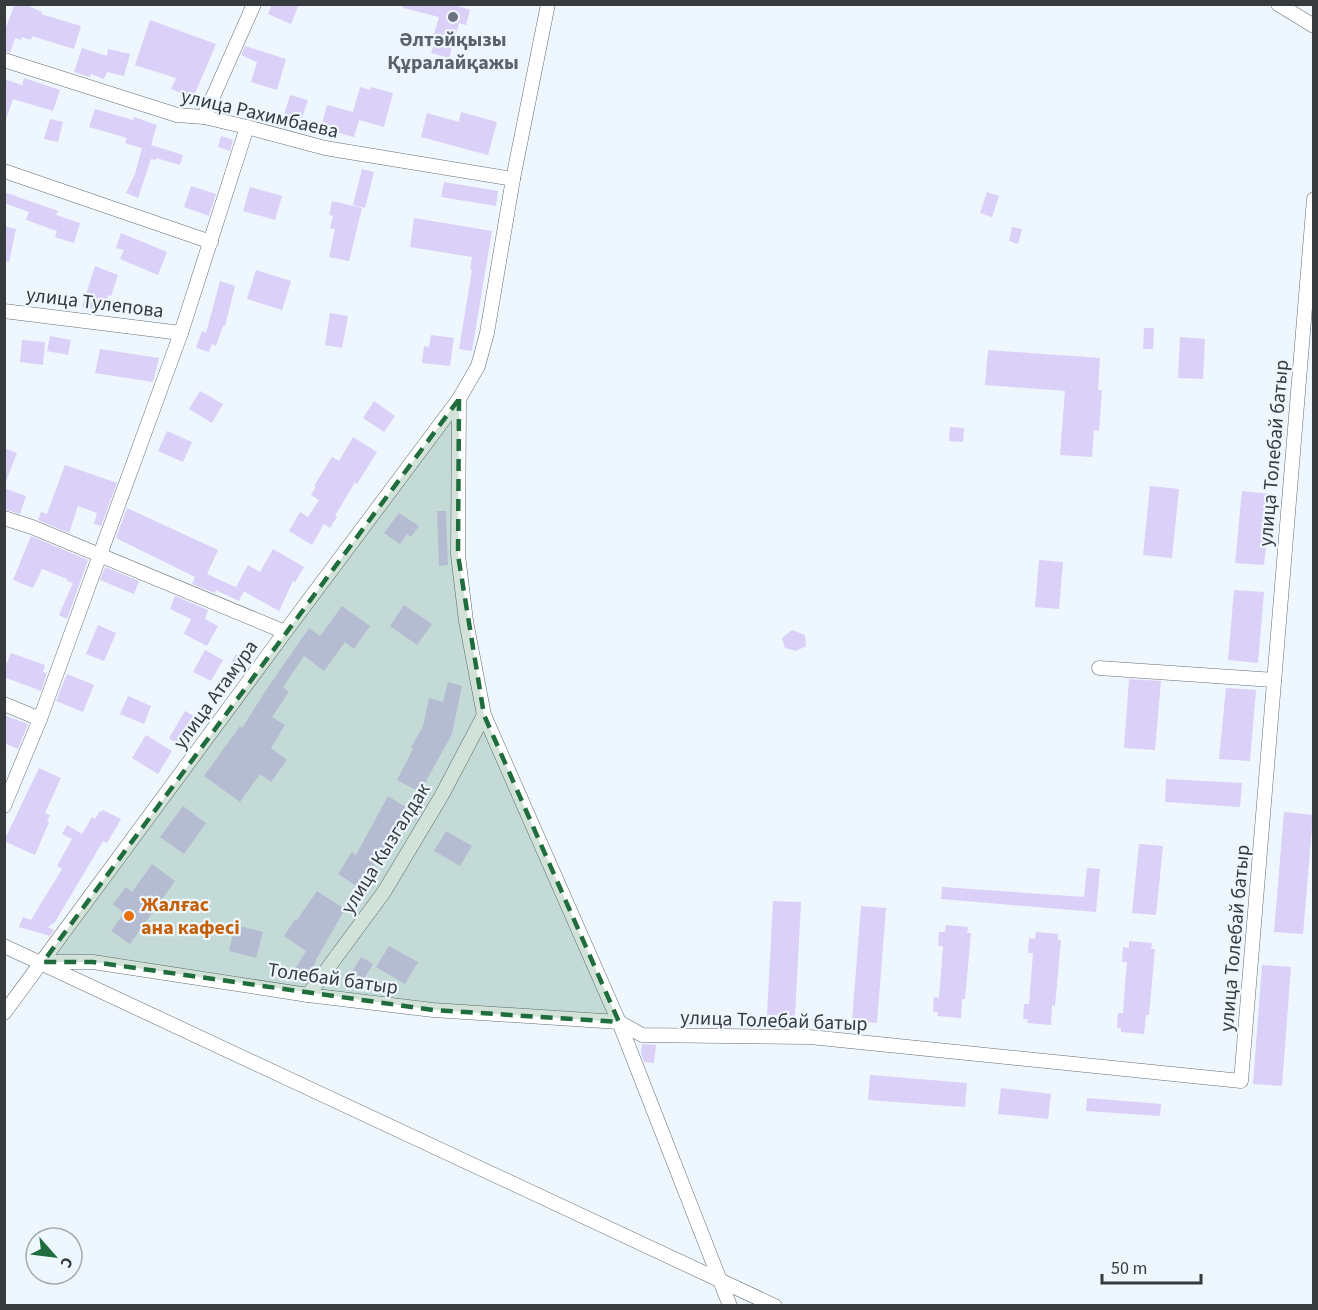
<svg xmlns="http://www.w3.org/2000/svg" width="1318" height="1310" font-family="'Source Sans 3',sans-serif">
  <style>
    .building { fill: #dbd0f8 }
    .lines { fill: none; stroke-linecap: round; stroke-linejoin: round }
    .minor-casing { stroke: #676e74; stroke-width: 15 }
    .minor { stroke: #fff; stroke-width: 14 }
    .marked { fill: #1f6d3c; fill-opacity: 0.2; stroke: #1f6d3c; stroke-width: 4.5; stroke-dasharray: 12 8; stroke-linejoin: round }
    .worship-dot { fill: #6b7280; stroke: #eef6fe; stroke-width: 2 }
    .food-dot { fill: #e8710a; stroke: #eef6fe; stroke-width: 2 }
    .labels { text-anchor: middle; stroke-width: 4.5; stroke-linejoin: round; paint-order: stroke }
    .worship-label { font-size: 20px; font-weight: bold; fill: #5b616d; stroke: #eef6fe }
    .street-label { font-size: 20px; fill: #383b3e; stroke: #eef6fe }
    .food-label { font-size: 20px; font-weight: bold; fill: #c56008; stroke: #eef6fe; text-anchor: start }
  </style>
  <rect width="100%" height="100%" fill="#eef6fe"/>
  <g class="building">
    <polygon points="15,4 24,4 42,12 41,14 81,26 74,49 32,36 31,40 22,37 21,40 15,38 10,53 4,51 4,32"/>
    <polygon points="272,4 299,4 291,24 268,14"/>
    <polygon points="404,4 451,4 470,10 466,25 459,23 449,58 431,53 436,38 433,37 439,17 403,8"/>
    <polygon points="150,20 216,44 193,98 171,89 176,78 135,65"/>
    <polygon points="245,46 286,59 277,90 251,82 257,62 241,55"/>
    <polygon points="82,48 107,56 108,49 130,54 124,76 107,72 104,79 91,74 90,77 74,72"/>
    <polygon points="24,78 60,90 53,111 13,99 6,119 4,118 4,79 22,85"/>
    <polygon points="360,87 370,90 371,87 393,93 384,127 359,120 354,137 321,128 327,105 353,112"/>
    <polygon points="290,95 308,100 300,124 283,119"/>
    <polygon points="95,109 133,120 134,117 157,125 151,145 183,155 180,165 156,158 156,160 151,159 138,198 126,193 135,174 142,148 125,143 127,138 89,127"/>
    <polygon points="461,112 497,122 488,155 421,137 427,113 459,122"/>
    <polygon points="50,119 63,122 58,142 44,139"/>
    <polygon points="221,136 233,140 230,151 218,147"/>
    <polygon points="362,169 374,172 365,208 353,205"/>
    <polygon points="444,182 498,191 496,206 441,197"/>
    <polygon points="191,186 216,194 209,216 184,207"/>
    <polygon points="250,187 282,196 275,220 243,211"/>
    <polygon points="4,192 58,211 56,215 80,223 74,243 55,237 57,231 26,220 29,212 4,203"/>
    <polygon points="987,192 999,196 992,217 980,213"/>
    <polygon points="332,201 362,208 349,261 329,257 335,229 330,228 333,216 329,215"/>
    <polygon points="414,218 492,231 472,351 459,349 472,270 470,269 472,257 410,247"/>
    <polygon points="4,226 16,229 9,262 4,261"/>
    <polygon points="1012,227 1022,229 1018,244 1009,241"/>
    <polygon points="121,233 167,252 158,275 120,259 124,250 116,248"/>
    <polygon points="95,266 118,275 111,296 108,295 106,310 82,307"/>
    <polygon points="256,270 291,281 282,310 247,299"/>
    <polygon points="220,281 235,286 225,326 223,326 216,346 212,344 209,352 196,348 202,331 206,333"/>
    <polygon points="330,313 348,316 342,348 325,345"/>
    <polygon points="1144,328 1154,328 1153,349 1143,349"/>
    <polygon points="431,335 454,338 450,366 422,363 424,346 429,347"/>
    <polygon points="50,336 71,340 68,355 47,351"/>
    <polygon points="1180,337 1205,339 1203,379 1178,378"/>
    <polygon points="22,340 45,342 43,365 20,362"/>
    <polygon points="100,349 159,358 153,382 95,373"/>
    <polygon points="988,350 1100,358 1098,390 1102,390 1099,431 1094,430 1092,457 1060,455 1065,391 985,385"/>
    <polygon points="200,391 223,404 212,423 189,409"/>
    <polygon points="374,401 395,416 384,432 363,418"/>
    <polygon points="950,427 964,428 963,442 949,441"/>
    <polygon points="167,431 192,442 183,462 158,451"/>
    <polygon points="353,437 377,452 357,484 355,482 335,516 337,517 330,528 324,524 312,545 289,531 300,512 308,517 319,500 311,495 316,487 314,486 332,457 339,461"/>
    <polygon points="4,448 17,453 5,484 4,484"/>
    <polygon points="65,465 117,483 101,526 94,524 97,513 78,506 69,533 38,520 41,512 47,514"/>
    <polygon points="1150,486 1179,489 1172,558 1143,555"/>
    <polygon points="4,488 26,496 20,514 4,509"/>
    <polygon points="1242,491 1271,494 1264,565 1235,563"/>
    <polygon points="127,508 218,550 207,574 244,591 239,601 216,590 215,593 192,584 195,577 116,538"/>
    <polygon points="437,511 446,511 448,565 439,566"/>
    <polygon points="399,513 419,526 411,537 407,534 400,544 384,533"/>
    <polygon points="31,536 88,560 67,619 59,615 73,583 67,581 67,579 42,569 33,588 13,580"/>
    <polygon points="273,549 304,567 295,582 293,581 279,611 236,587 248,565 260,572"/>
    <polygon points="1039,560 1063,562 1059,609 1035,607"/>
    <polygon points="105,567 139,581 134,594 100,580"/>
    <polygon points="1234,590 1264,592 1258,663 1228,660"/>
    <polygon points="175,596 208,610 205,619 218,626 207,646 184,634 191,619 170,609"/>
    <polygon points="404,605 432,624 417,645 390,626"/>
    <polygon points="342,606 370,626 354,649 345,642 324,671 304,656 283,687 289,692 272,717 285,725 271,748 287,760 271,782 260,774 240,802 204,776 240,726 242,728 266,690 309,628 320,636"/>
    <polygon points="98,625 116,633 104,661 86,654"/>
    <polygon points="792,630 805,635 806,646 796,651 785,648 782,638"/>
    <polygon points="205,650 223,660 211,681 193,672"/>
    <polygon points="11,653 45,665 43,672 47,673 41,691 4,677 4,662 7,663"/>
    <polygon points="236,654 247,660 242,669 231,663"/>
    <polygon points="67,674 94,685 83,712 56,701"/>
    <polygon points="1129,679 1161,681 1155,750 1124,748"/>
    <polygon points="448,682 462,686 452,734 420,792 397,780 413,749 411,748 423,726 429,698 443,702"/>
    <polygon points="1226,688 1256,690 1250,761 1219,759"/>
    <polygon points="128,696 151,706 144,724 120,714"/>
    <polygon points="185,711 199,719 182,747 169,738"/>
    <polygon points="4,715 28,724 18,749 4,743"/>
    <polygon points="146,735 172,751 158,774 132,758"/>
    <polygon points="39,768 61,778 45,813 50,815 47,821 49,822 35,855 4,841"/>
    <polygon points="1166,779 1242,783 1240,807 1165,802"/>
    <polygon points="388,796 410,810 380,864 376,862 359,888 338,874 352,852 356,855"/>
    <polygon points="183,806 206,823 184,854 160,837"/>
    <polygon points="103,810 121,819 107,843 103,841 55,922 48,927 54,930 50,936 19,927 23,917 31,920 62,869 57,866 72,839 62,834 67,825 82,834 92,817 95,819 100,811 102,812"/>
    <polygon points="1284,812 1313,815 1303,934 1274,932"/>
    <polygon points="446,831 472,846 460,866 434,851"/>
    <polygon points="1139,844 1163,846 1156,915 1132,913"/>
    <polygon points="152,864 175,881 130,944 111,931 124,913 113,904 126,887 132,892"/>
    <polygon points="1087,868 1100,869 1096,912 941,899 942,887 1084,897"/>
    <polygon points="317,891 345,909 317,958 309,978 292,974 306,951 284,936 295,919 297,920"/>
    <polygon points="773,901 801,902 795,1016 767,1015"/>
    <polygon points="861,906 886,908 877,1023 852,1021"/>
    <polygon points="235,925 263,932 256,958 229,951"/>
    <polygon points="946,925 968,927 967,933 971,933 965,999 962,999 961,1018 937,1016 938,1012 933,1012 934,997 939,998 943,946 938,946 939,932 945,932"/>
    <polygon points="1036,932 1058,934 1058,940 1061,940 1055,1006 1052,1005 1051,1025 1027,1023 1028,1019 1023,1019 1024,1004 1029,1004 1033,953 1028,953 1029,938 1035,939"/>
    <polygon points="1129,941 1152,943 1151,949 1155,949 1149,1015 1146,1015 1144,1034 1121,1032 1121,1028 1117,1028 1118,1013 1123,1013 1125,984 1127,962 1122,962 1123,947 1129,948"/>
    <polygon points="389,946 418,962 405,984 376,967"/>
    <polygon points="361,957 373,964 364,979 352,972"/>
    <polygon points="1262,965 1291,967 1282,1086 1253,1084"/>
    <polygon points="642,1044 656,1045 654,1063 644,1062 641,1053"/>
    <polygon points="870,1075 967,1083 965,1107 868,1100"/>
    <polygon points="1001,1088 1051,1094 1048,1119 998,1114"/>
    <polygon points="1087,1098 1161,1104 1160,1116 1086,1111"/>
  </g>
  <g class="lines">
    <g class="minor-casing">
      <g id="minor">
        <polyline points="548,4 513,179 487,333 478,366 459,399 458,555 466,621 484,715 619,1022 730,1306"/>
        <polyline points="1278,4 1314,26"/>
        <polyline points="4,60 177,115 204,117 247,127 325,148 513,179"/>
        <polyline points="204,117 254,4"/>
        <polyline points="4,171 211,242"/>
        <polyline points="4,311 181,333"/>
        <polyline points="4,518 32,527 285,632"/>
        <polyline points="1099,668 1274,680"/>
        <polyline points="4,704 40,719"/>
        <polyline points="4,806 40,719 181,333 247,127"/>
        <polyline points="4,946 775,1306"/>
        <polyline points="43,962 93,962 308,995 433,1010 619,1022 642,1035 810,1037 1241,1081 1314,199"/>
        <polyline points="308,995 384,892 442,795 484,715"/>
        <polyline points="4,1013 285,632 459,399"/>
      </g>
    </g>
    <use href="#minor" class="minor"/>
  </g>
  <path class="marked" d="M 459,399 L 458,555 L 484,715 L 619,1022 L 433,1010 L 93,962 L 43,962 Z"/>
  <circle class="worship-dot" cx="453" cy="17" r="6"/>
  <circle class="food-dot" cx="129" cy="916" r="6"/>
  <g class="labels">
    <g class="worship-label">
      <text x="453" y="46">Әлтәйқызы<tspan x="453" dy="23">Құралайқажы</tspan></text>
    </g>
    <g class="street-label">
      <text transform="translate(260 113) rotate(13)" y="7">улица Рахимбаева</text>
      <text transform="translate(95 302) rotate(7)" y="7">улица Тулепова</text>
      <text transform="translate(1273 453) rotate(-85)" y="7">улица Толебай батыр</text>
      <text transform="translate(215 694) rotate(-54)" y="7">улица Атамура</text>
      <text transform="translate(385 848) rotate(-58)" y="7">улица Кызгалдак</text>
      <text transform="translate(1234 938) rotate(-85)" y="7">улица Толебай батыр</text>
      <text transform="translate(333 978) rotate(8)" y="7">Толебай батыр</text>
      <text transform="translate(774 1020) rotate(2)" y="7">улица Толебай батыр</text>
    </g>
    <g class="food-label">
      <text x="141" y="911">Жалғас<tspan x="141" dy="23">ана кафесі</tspan></text>
    </g>
  </g>
  <rect width="1318" height="1310" fill="none" stroke="#383b3e" stroke-width="12"/>
  <g transform="translate(54 1256) rotate(118)"><circle r="28" fill="#eef6fe" stroke="#a5abb1" stroke-width="1.5"/>
  <path d="M0-4.5L10 22L0 15L-10 22Z" fill="#1f6d3c"/>
  <text y="-9" font-size="16" font-weight="bold" text-anchor="middle" fill="#383b3e">С</text>
  </g>
  <path d="M1102 1274v9h99v-9" fill="none" stroke="#383b3e" stroke-width="3"/>
  <text x="1111" y="1274" font-size="18" fill="#383b3e" stroke="#eef6fe" stroke-width="4.5" paint-order="stroke">50 m</text>
</svg>
